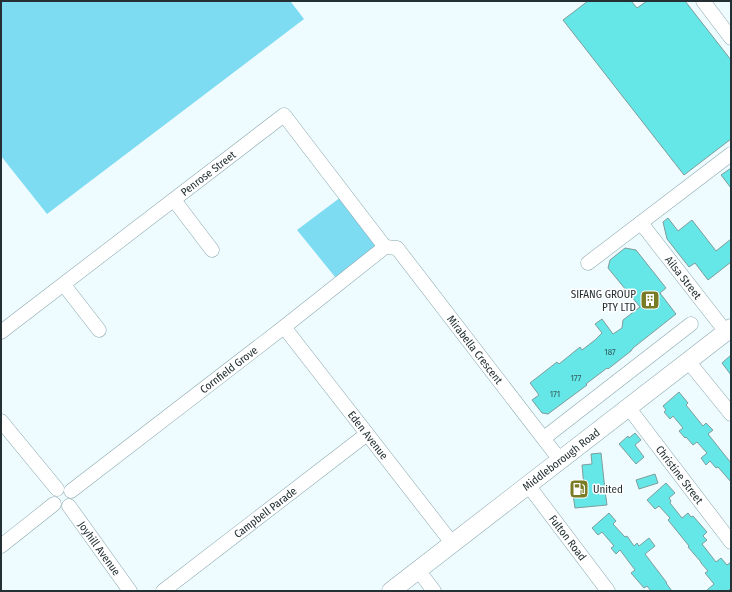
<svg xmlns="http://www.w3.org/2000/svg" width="732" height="592" font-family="'Fira Sans Condensed',sans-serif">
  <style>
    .green { fill: #7ddbf2 }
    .building { fill: #64e7e6; stroke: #7e9d9c }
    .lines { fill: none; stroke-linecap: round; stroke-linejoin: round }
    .minor-casing { stroke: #88a6ad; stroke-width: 15 }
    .major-casing { stroke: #88a6ad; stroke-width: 19 }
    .minor { stroke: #fff; stroke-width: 14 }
    .major { stroke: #fff; stroke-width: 18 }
    .labels { text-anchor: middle; stroke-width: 3; stroke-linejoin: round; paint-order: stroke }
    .number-label { font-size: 9px; fill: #345e60 }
    .street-label { font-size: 11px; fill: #243033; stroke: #fff }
    .poi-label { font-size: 11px; fill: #243033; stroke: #fff; text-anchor: end }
  </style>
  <rect width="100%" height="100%" fill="#effcff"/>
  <g class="green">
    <polygon points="1,1 292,1 291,2 304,19 47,214 1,156"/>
    <polygon points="345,194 385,247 340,283 297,230"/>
  </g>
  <g class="building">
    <polygon points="588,1 631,1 637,8 647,1 685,1 731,60 731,139 684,175 563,20"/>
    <polygon points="731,168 731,188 721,175"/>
    <polygon points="668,218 678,231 692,220 716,251 731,239 731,262 708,280 695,263 689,267 667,239 663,222"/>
    <polygon points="625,248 636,250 666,288 660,293 676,314 633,348 631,351 608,369 607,368 586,384 587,385 548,414 542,413 532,400 539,395 530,383 557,362 559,364 580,347 582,350 595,340 602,333 595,324 602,319 613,334 622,328 623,320 640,307 608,268 610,260"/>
    <polygon points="731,355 731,375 722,363"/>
    <polygon points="679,392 688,403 686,405 703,426 706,423 713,430 708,434 731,463 731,482 718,467 716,468 710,461 706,465 701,458 707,453 697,442 693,445 686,437 685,438 679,431 683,428 673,416 670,419 664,412 666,410 663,406"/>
    <polygon points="635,433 641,440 635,445 644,457 636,464 619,444 628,436 629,438"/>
    <polygon points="601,453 605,490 603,491 605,491 607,505 575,508 572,488 584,487 582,465 592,464 591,454"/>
    <polygon points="655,474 658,483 639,489 636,480"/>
    <polygon points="666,483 675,493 669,498 671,501 670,503 682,518 688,513 691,517 693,516 707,532 703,536 707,540 702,544 716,562 721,558 727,565 731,562 731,588 728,591 706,591 714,584 705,573 708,571 701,563 701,562 688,547 689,546 668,520 670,518 659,506 655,509 647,500"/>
    <polygon points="609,513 616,521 613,524 625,537 627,536 634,546 637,543 639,546 649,538 655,546 645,554 667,583 666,583 672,591 651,591 647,586 644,588 631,573 635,570 620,550 616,554 611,548 614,546 602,532 598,535 592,528"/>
  </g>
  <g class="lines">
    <g class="minor-casing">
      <g id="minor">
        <polyline points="703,1 731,38"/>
        <polyline points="174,200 212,250"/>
        <path id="s1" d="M 641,223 L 726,332"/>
        <path id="s2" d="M 385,247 L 397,248 L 560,460"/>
        <polyline points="588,263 731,154"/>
        <polyline points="64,285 99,330"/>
        <path id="s3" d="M 284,327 L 452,543"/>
        <path id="s4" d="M 1,332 L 284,115 L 385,247"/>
        <polyline points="688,361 731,414"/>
        <path id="s5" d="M 628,407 L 731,542"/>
        <polyline points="1,421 57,489"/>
        <polyline points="544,438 691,324"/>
        <path id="s6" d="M 528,485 L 608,591"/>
        <path id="s7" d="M 71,491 L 284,327 L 385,247"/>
        <path id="s8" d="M 69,506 L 130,591"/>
        <polyline points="1,546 54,504"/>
        <polyline points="418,570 434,591"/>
        <path id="s9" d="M 163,591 L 367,434"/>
      </g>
    </g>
    <g class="major-casing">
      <g id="major">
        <path id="s10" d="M 391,591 L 731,328"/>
      </g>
    </g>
    <use href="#minor" class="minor"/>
    <use href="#major" class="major"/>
  </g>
  <defs>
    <g id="building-square" transform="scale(1)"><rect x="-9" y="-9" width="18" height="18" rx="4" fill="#797c25" stroke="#fff"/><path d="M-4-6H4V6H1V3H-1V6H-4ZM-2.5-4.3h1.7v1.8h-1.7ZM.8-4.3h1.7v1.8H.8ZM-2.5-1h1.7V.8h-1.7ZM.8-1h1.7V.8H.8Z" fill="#fff"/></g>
    <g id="fuel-square" transform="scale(1)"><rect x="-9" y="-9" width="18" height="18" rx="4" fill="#797c25" stroke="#fff"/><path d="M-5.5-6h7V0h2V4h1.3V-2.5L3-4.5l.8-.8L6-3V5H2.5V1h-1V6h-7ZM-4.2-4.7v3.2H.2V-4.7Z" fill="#fff"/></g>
  </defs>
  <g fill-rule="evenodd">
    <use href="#building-square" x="650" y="300"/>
    <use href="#fuel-square" x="579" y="489"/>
  </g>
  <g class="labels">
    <g class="number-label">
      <text x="610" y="355">187</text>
      <text x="576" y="381">177</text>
      <text x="555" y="397">171</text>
    </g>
    <g class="street-label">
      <text dy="4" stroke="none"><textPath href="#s4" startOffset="261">Penrose Street</textPath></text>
      <text dy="4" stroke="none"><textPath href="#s1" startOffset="69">Ailsa Street</textPath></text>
      <text dy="4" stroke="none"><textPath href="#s2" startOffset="140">Mirabella Crescent</textPath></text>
      <text dy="4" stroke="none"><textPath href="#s7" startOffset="199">Cornfield Grove</textPath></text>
      <text dy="4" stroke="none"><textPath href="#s3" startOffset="137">Eden Avenue</textPath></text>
      <text dy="4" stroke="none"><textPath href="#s10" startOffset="215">Middleborough Road</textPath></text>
      <text dy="4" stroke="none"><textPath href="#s5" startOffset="85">Christine Street</textPath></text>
      <text dy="4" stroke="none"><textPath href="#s9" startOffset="129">Campbell Parade</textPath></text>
      <text dy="4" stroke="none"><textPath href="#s6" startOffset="66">Fulton Road</textPath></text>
      <text dy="4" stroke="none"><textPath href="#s8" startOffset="52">Joyhill Avenue</textPath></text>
    </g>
    <g class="poi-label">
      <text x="636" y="298">SIFANG GROUP<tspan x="636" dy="13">PTY LTD</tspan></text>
      <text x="593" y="493" text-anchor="start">United</text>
    </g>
  </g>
  <rect width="732" height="592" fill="none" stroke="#243033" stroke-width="4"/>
</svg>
